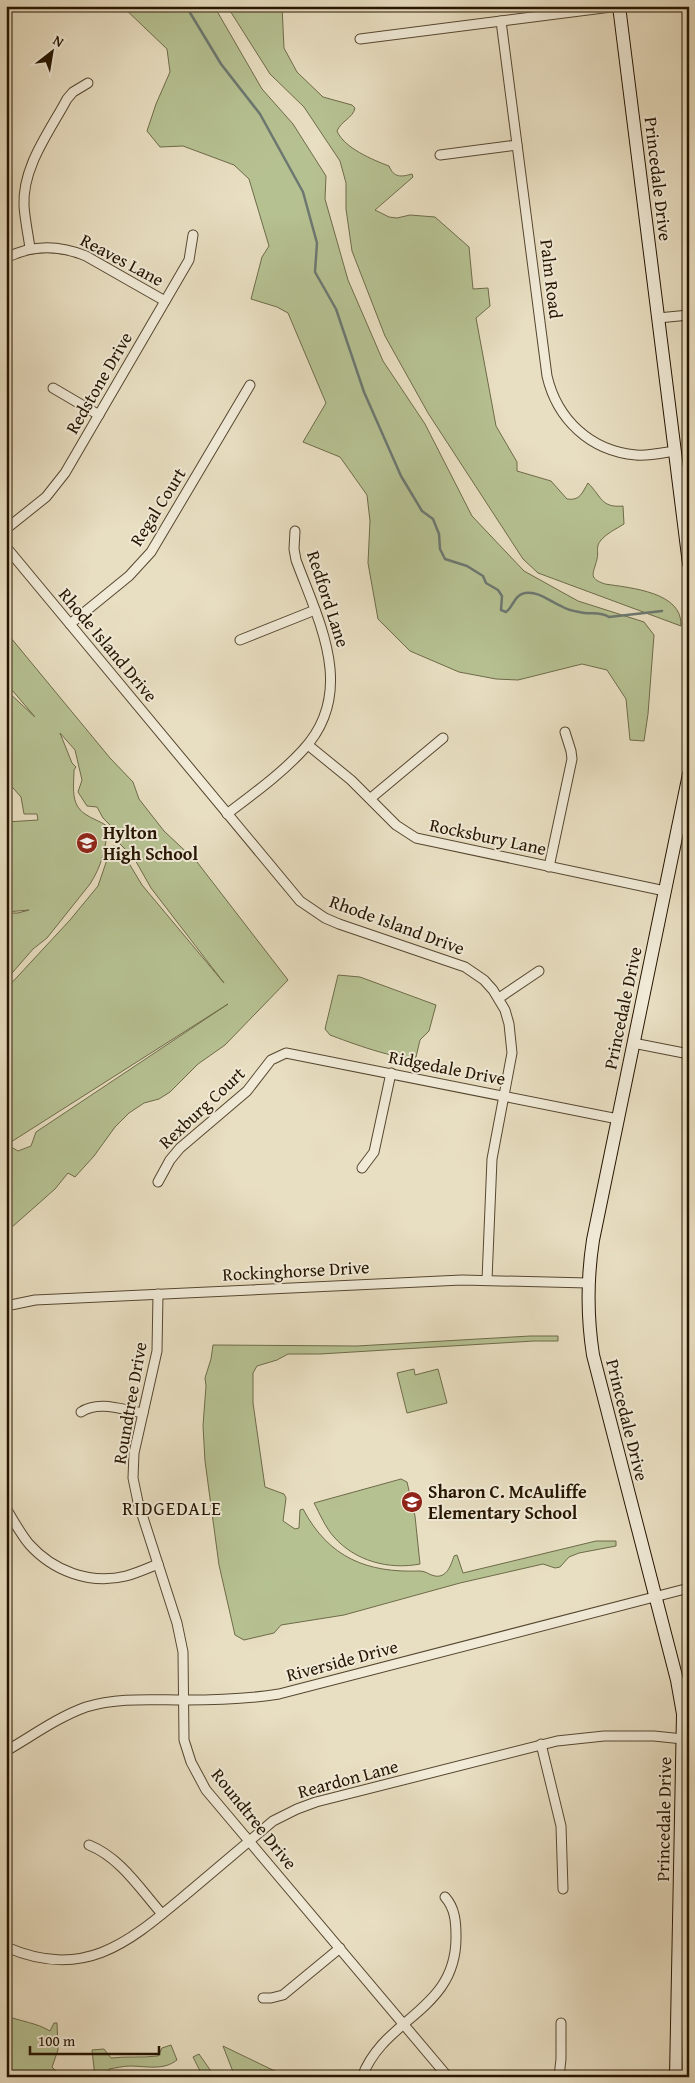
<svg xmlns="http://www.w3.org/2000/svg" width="695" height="2083" font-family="'Gentium Book Plus',serif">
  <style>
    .green { fill: #b6c192; stroke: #6e6b49 }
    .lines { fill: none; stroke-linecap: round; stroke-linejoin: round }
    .stream { stroke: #6c7871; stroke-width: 2.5 }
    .street-casing { stroke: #564730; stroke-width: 11 }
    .secondary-casing { stroke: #261500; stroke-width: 14 }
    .street { stroke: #f0ead7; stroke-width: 9 }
    .secondary { stroke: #f0ead7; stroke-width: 12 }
    .labels { text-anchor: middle; stroke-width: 4; stroke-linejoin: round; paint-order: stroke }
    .street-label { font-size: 18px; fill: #261500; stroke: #f0ead7 }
    .poi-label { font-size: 18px; font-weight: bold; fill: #261500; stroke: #f0ead7; text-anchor: start }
    .neighbourhood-label { font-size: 19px; letter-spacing: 1px; fill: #261500; stroke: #f0ead7 }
  </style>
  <rect width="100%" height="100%" fill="#e8dec1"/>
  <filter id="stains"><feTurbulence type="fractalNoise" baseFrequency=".004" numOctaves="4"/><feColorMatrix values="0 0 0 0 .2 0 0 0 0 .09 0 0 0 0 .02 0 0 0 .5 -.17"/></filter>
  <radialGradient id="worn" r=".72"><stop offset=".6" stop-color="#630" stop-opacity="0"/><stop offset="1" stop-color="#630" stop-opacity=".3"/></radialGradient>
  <g class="green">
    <polygon points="122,6 214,6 262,89 293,124 326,176 325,199 348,280 383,361 425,424 472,516 524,571 578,601 644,622 654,635 648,714 644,741 630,740 626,699 607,670 582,664 518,680 496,679 459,672 410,651 378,619 368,563 370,521 367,495 340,457 303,442 326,403 288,313 277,307 251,299 262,257 269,246 249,179 234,165 183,146 160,147 147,131 156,104 170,72 167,49"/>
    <path d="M 227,6 L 282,6 L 284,48 L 297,72 L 323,97 L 352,105 L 355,108 C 353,118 341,121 337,131 C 344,148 373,160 389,166 C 394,178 401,177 412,174 L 413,177 L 375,210 L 389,217 L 397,218 L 410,215 L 435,217 L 469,247 L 473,289 L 488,288 L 490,306 L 476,318 L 496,426 L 517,462 L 517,471 L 551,481 L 567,499 C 580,501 582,493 588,483 C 602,497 601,508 623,506 L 624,524 C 616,529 607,533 601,540 C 595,547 599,552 597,559 C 594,573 587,578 605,584 C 631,588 683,592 681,626 L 538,573 L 523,559 L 428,413 L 385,336 L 352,251 L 346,209 L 346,183 L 340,161 L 304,107 L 270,74 Z"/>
    <path d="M 6,632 L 110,758 L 133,782 L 139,799 L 164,831 L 197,862 L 288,980 L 225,1045 L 198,1064 L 170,1092 L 159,1099 L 144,1103 L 129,1113 L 115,1127 L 94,1156 L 75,1177 L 68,1173 L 55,1189 L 12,1227 L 6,1229 L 6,1144 L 18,1151 L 31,1146 L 36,1132 L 228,1004 L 11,1142 L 6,1096 L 6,989 L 70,920 L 98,886 L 111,848 L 114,846 L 121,850 L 142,885 L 224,983 L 151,888 L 134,858 L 116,840 L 111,826 L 103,818 L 97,807 L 87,806 L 78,792 L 82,780 L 75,750 L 60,733 L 72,763 L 76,767 L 74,770 C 74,786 70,804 85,814 C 92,819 100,821 107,826 C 107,847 101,867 90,884 L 47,938 L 33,949 L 6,980 L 6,913 L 18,913 L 29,910 L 6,912 L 6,822 L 38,820 L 37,814 L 24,814 L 21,797 L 6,780 L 6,690 L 35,717 L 6,683 Z"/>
    <path d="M 338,975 L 360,977 L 436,1005 L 429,1031 L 420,1040 L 416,1057 C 401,1062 346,1041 330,1035 L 325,1029 Z"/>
    <path d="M 530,1336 L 558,1336 L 558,1341 L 534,1341 L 320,1354 L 288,1354 L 277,1360 L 257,1366 L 253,1373 L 253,1403 L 265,1487 L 284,1494 L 286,1498 L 283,1521 L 295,1529 L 299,1528 L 300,1510 L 303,1509 C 329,1558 367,1573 420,1571 C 426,1571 429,1575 435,1576 C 447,1578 451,1565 454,1556 L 457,1555 L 463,1573 L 596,1541 L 616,1541 L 616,1546 L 579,1553 L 569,1557 L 560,1567 L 555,1568 L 543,1564 L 460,1583 L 344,1615 L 281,1625 L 274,1633 L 244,1640 L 235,1635 L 219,1565 L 205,1461 L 203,1426 L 206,1386 L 205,1378 L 211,1359 L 213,1345 L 357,1346 Z"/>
    <polygon points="414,1369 415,1375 438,1369 447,1403 407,1413 397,1373"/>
    <path d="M 401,1479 L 407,1482 L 415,1516 L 420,1564 C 389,1570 355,1561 334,1537 C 325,1527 320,1514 314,1503 Z"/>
    <path d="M 6,2016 C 20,2021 37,2023 50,2031 L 54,2023 L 57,2023 L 58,2050 L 52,2067 L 57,2072 L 56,2077 L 6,2077 Z"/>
    <path d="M 171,2045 L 177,2060 C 163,2071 146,2066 130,2066 C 123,2066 116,2068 109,2069 L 110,2077 L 95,2077 L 92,2050 L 104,2049 L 111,2058 C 127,2056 142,2058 158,2056 L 162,2048 Z"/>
    <polygon points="223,2046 281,2074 281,2077 235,2077"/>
    <polygon points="199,2054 215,2077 203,2077 193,2057"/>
  </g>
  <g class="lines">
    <path class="stream" d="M 186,6 L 221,64 L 260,114 L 303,192 L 317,243 L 315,272 L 336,309 L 364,392 L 401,476 L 422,511 L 433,519 L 439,534 L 440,549 L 445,559 L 467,566 L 483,576 L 486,583 L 498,590 L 502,596 L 501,610 L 506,612 C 514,606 514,595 525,593 C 539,591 549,601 561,606 C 566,609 573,611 579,612 C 590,615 600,611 609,617 L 662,611"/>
    <g class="street-casing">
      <g id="street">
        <path d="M 501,21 L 547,376 C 557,419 590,451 636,455 C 648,456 662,453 674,451"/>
        <polyline points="360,39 619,6"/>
        <polyline points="440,155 517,145"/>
        <path d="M 30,248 C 28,234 25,220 24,206 C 22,167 50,131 67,99 L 73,92 L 88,83"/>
        <path d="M 6,258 C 33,244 59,245 86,256 L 165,301"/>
        <polyline points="658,318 689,315"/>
        <polyline points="53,388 99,415"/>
        <polyline points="6,529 46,497 65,473 189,260 193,235"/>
        <polyline points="6,547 300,901 325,918 339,924 465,967 484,980 493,990 505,1010 509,1024 512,1053 492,1159 487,1280"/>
        <polyline points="70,624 129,576 151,552 250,385"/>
        <polyline points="240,640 315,610"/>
        <polyline points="308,745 351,780 396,825 416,838 665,891"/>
        <polyline points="371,798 443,738"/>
        <path d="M 227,814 C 253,794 281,774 303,750 C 357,692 319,622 296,560 L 294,549 L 295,531"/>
        <polyline points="549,867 572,759 571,751 565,732"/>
        <polyline points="499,998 539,971"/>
        <polyline points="633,1043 689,1054"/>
        <polyline points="362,1168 374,1152 391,1073"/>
        <polyline points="158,1182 170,1160 180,1148 247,1091 271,1060 286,1053 618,1119"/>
        <polyline points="158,1294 157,1351 134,1453 133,1478 138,1502 177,1623 183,1652 184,1740 191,1762 206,1790 448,2077"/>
        <polyline points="6,1306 35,1300 462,1280 588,1283"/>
        <path d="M 81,1412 C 99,1400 123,1410 143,1413"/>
        <path d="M 6,1508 C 13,1520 20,1533 29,1544 C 53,1571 90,1585 126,1576 C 137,1573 148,1568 158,1564"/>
        <polyline points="541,1744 561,1826 563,1889"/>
        <path d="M 6,1751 C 32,1736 58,1717 86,1707 C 118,1697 152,1700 185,1700 C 217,1700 248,1699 279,1694 L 689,1588"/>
        <path d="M 89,1845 C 121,1858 140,1889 162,1914"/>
        <path d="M 6,1947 C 87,1982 131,1940 189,1892 C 217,1868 245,1845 273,1821 L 297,1809 L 316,1802 L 557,1741 L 604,1736 L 654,1736 L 683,1739"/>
        <polyline points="263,1998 271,1998 283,1995 340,1948"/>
        <path d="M 362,2077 C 384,2017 457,2011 456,1936 C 456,1922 455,1908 445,1897"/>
        <polyline points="559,2077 561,2059 561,2023"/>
      </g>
    </g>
    <g class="secondary-casing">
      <g id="secondary">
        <polyline points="619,6 689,564"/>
        <path d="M 676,2077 L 683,1714 L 677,1680 L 593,1355 C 587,1316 587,1279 593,1240 L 689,774"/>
      </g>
    </g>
    <use href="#street" class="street"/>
    <use href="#secondary" class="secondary"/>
  </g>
  <defs>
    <g id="school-disc" transform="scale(1.125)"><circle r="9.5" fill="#8f2418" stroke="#f0ead7"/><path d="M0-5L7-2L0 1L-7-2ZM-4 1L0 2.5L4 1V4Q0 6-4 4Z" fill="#fff"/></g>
  </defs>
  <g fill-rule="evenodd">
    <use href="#school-disc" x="87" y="843"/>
    <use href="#school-disc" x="412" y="1502"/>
  </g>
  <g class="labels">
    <g class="street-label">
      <text transform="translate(658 179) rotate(83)" y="6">Princedale Drive</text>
      <text transform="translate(122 260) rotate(28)" y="6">Reaves Lane</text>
      <text transform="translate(551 279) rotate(83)" y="6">Palm Road</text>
      <text transform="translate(99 383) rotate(-60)" y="6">Redstone Drive</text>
      <text transform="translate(158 507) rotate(-58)" y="6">Regal Court</text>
      <text transform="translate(328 599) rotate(72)" y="6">Redford Lane</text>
      <text transform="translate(108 645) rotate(50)" y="6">Rhode Island Drive</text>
      <text transform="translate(488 837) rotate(12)" y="6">Rocksbury Lane</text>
      <text transform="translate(397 925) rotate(20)" y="6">Rhode Island Drive</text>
      <text transform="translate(623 1008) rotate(-78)" y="6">Princedale Drive</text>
      <text transform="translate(447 1068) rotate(11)" y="6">Ridgedale Drive</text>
      <text transform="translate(202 1108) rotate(-43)" y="6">Rexburg Court</text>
      <text transform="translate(296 1271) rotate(-3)" y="6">Rockinghorse Drive</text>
      <text transform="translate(130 1403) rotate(-80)" y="6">Roundtree Drive</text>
      <text transform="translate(627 1420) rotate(76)" y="6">Princedale Drive</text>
      <text transform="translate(342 1661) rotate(-15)" y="6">Riverside Drive</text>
      <text transform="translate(348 1779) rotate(-15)" y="6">Reardon Lane</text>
      <text transform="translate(254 1819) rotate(51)" y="6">Roundtree Drive</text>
      <text transform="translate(664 1819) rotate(-89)" y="6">Princedale Drive</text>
    </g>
    <g class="poi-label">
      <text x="103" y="839">Hylton<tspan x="103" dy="21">High School</tspan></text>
      <text x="428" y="1498">Sharon C. McAuliffe<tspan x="428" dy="21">Elementary School</tspan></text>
    </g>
    <g class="neighbourhood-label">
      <text x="172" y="1515">RIDGEDALE</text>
    </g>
  </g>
  <rect width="695" height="2083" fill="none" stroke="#e8dec1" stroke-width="25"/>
  <rect x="8" y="8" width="680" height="2068" fill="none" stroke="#261500" stroke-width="2.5"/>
  <rect x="12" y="12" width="670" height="2058" fill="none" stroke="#261500"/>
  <g transform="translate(52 52) rotate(31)" stroke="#f0ead7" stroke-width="4" paint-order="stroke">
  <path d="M0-4L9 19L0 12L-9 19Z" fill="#261500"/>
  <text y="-8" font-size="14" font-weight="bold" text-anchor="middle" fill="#261500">N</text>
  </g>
  <path d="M30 2046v8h129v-8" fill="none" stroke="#261500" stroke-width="2.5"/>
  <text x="38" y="2046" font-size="15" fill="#261500" stroke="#f0ead7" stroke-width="4" paint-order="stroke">100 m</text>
  <rect width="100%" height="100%" filter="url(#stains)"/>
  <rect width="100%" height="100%" fill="url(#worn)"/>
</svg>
